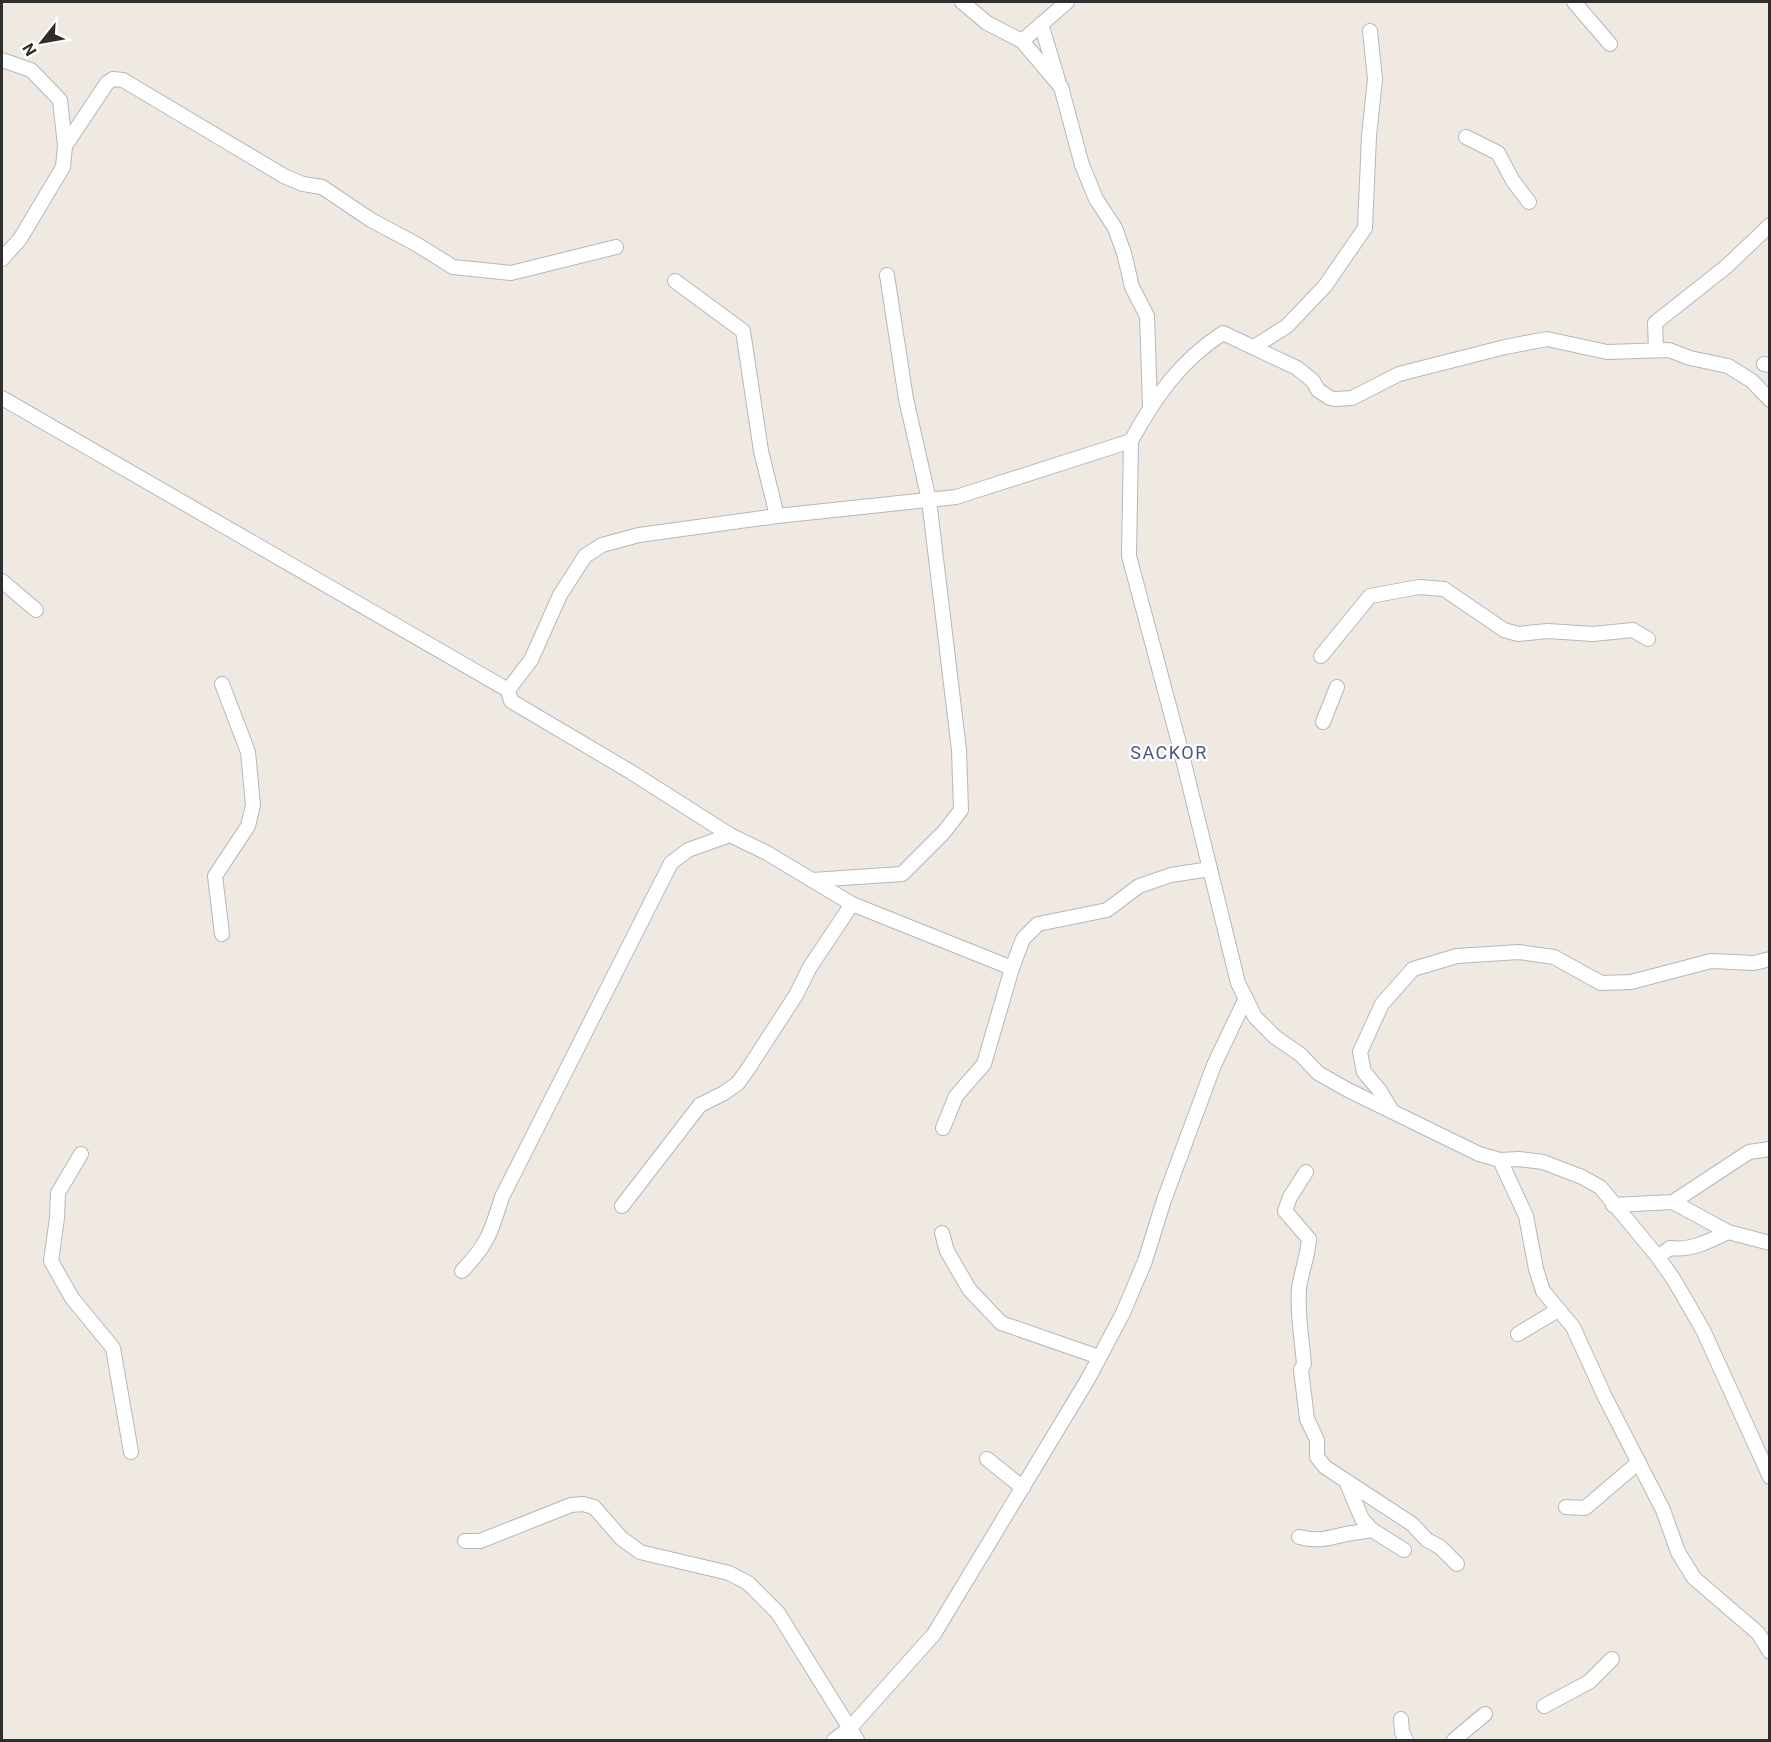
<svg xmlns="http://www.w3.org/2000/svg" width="1771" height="1742" font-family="Roboto,sans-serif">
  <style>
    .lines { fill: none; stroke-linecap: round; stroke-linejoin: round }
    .minor-casing { stroke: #b4b7c1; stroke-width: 16 }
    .minor { stroke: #fff; stroke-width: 14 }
    .labels { text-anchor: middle; stroke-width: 4.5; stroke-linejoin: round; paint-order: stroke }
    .neighbourhood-label { font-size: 18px; letter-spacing: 1.5px; fill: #4d5680; stroke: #fff }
  </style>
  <rect width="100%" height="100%" fill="#efe9e1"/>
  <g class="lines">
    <g class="minor-casing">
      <g id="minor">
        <polyline points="962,2 987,23 1022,41 1061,87 1082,165 1096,199 1115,228 1124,253 1132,287 1147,316 1150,406"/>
        <polyline points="1574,2 1610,44"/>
        <polyline points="1041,24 1058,80"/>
        <polyline points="1022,41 1067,2"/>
        <polyline points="2,60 31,70 60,100 65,146 63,167 20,239 2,259"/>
        <polyline points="1466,137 1498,153 1513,181 1529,202"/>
        <polyline points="65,146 107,83 113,79 123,80 284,176 303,184 322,187 371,220 416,244 453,267 511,273 616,247"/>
        <polyline points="675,281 743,331 761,451 777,516"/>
        <polyline points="1254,347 1287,326 1325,286 1365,228 1369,136 1375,79 1370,31"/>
        <polyline points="1656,349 1655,323 1727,266 1770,225"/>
        <polyline points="1764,364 1770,365"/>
        <path d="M 2,398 L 508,690 L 531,660 L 560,595 L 585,556 L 602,545 L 639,535 L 777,516 L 956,497 L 1131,441 C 1155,397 1180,361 1223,333 L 1297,368 L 1313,381 L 1318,390 L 1330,398 L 1335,399 L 1352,398 L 1399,374 L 1505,347 L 1547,339 L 1607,352 L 1669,350 L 1690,358 L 1728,366 L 1752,381 L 1770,400"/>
        <polyline points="1131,441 1129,556 1180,747 1238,983 1255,1017 1275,1037 1301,1055 1318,1073 1348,1090 1479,1154 1500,1160 1519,1159 1543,1162 1582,1177 1600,1187 1658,1257 1674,1280 1703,1330 1770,1477"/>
        <polyline points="2,581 36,610"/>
        <polyline points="1321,656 1370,596 1419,587 1444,589 1504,630 1518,634 1548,631 1593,634 1633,630 1648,639"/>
        <polyline points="508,690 511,701 631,772 730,835 767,853 852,904 1012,968 1023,939 1038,924 1107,910 1139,886 1171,875 1210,869"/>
        <polyline points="1323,722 1337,687"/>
        <polyline points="812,880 902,874 944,832 961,810 959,750 929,500 906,399 887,275"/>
        <polyline points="222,934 215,876 248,826 253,805 248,752 222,684"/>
        <polyline points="1392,1111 1380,1091 1364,1072 1360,1052 1382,1004 1413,969 1457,956 1519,952 1554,957 1601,983 1631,982 1711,961 1754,963 1770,959"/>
        <polyline points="943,1128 956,1096 984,1064 1012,968"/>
        <polyline points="81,1154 58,1193 57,1218 51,1261 72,1298 113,1348 131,1452"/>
        <polyline points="1500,1160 1526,1216 1536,1269 1543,1291 1573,1327 1605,1397 1663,1510 1678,1552 1694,1578 1758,1633 1770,1652"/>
        <path d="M 1306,1172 L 1290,1197 L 1285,1211 L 1309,1239 C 1308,1256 1301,1272 1299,1289 C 1297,1314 1302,1339 1304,1364 L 1301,1370 L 1307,1419 L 1317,1440 L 1317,1457 L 1325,1467 L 1412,1524 L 1427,1540 L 1440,1547 L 1457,1564"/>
        <polyline points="1673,1202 1728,1232 1770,1243"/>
        <polyline points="1613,1205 1673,1202 1749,1152 1770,1149"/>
        <polyline points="622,1206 700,1105 724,1093 738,1083 748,1069 796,995 810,967 852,904"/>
        <polyline points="942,1233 947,1251 969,1289 1001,1323 1099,1357"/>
        <path d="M 1658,1257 L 1670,1248 C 1690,1251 1710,1241 1728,1232"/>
        <path d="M 462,1271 C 488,1244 491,1232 502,1197 L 671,863 L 688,850 L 730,835"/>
        <polyline points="1518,1334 1558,1310"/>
        <polyline points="987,1459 1023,1488"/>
        <polyline points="1346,1481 1362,1519 1372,1530 1404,1550"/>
        <polyline points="1566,1507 1585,1508 1639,1462"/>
        <path d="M 1299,1537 C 1323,1543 1331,1536 1353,1533 C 1359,1532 1366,1531 1372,1530"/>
        <polyline points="465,1541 480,1541 571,1505 583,1504 594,1507 621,1538 640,1552 729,1573 748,1583 778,1613 857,1740"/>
        <polyline points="1544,1706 1589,1682 1612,1659"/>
        <polyline points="1401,1719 1402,1732 1406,1740"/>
        <polyline points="834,1740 850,1728 934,1634 1088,1379 1123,1313 1145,1261 1164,1200 1214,1065 1246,998"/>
        <polyline points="1454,1740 1485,1714"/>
      </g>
    </g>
    <use href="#minor" class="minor"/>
  </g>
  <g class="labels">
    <g class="neighbourhood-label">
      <text x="1169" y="759">SACKOR</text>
    </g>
  </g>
  <rect width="1771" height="1742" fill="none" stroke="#2e2e2e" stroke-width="6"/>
  <g transform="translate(42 42) rotate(239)" stroke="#ffffff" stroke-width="4.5" paint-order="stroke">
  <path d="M0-4.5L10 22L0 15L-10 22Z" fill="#2e2e2e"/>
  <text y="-9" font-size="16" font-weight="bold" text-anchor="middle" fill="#2e2e2e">N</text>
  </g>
</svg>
